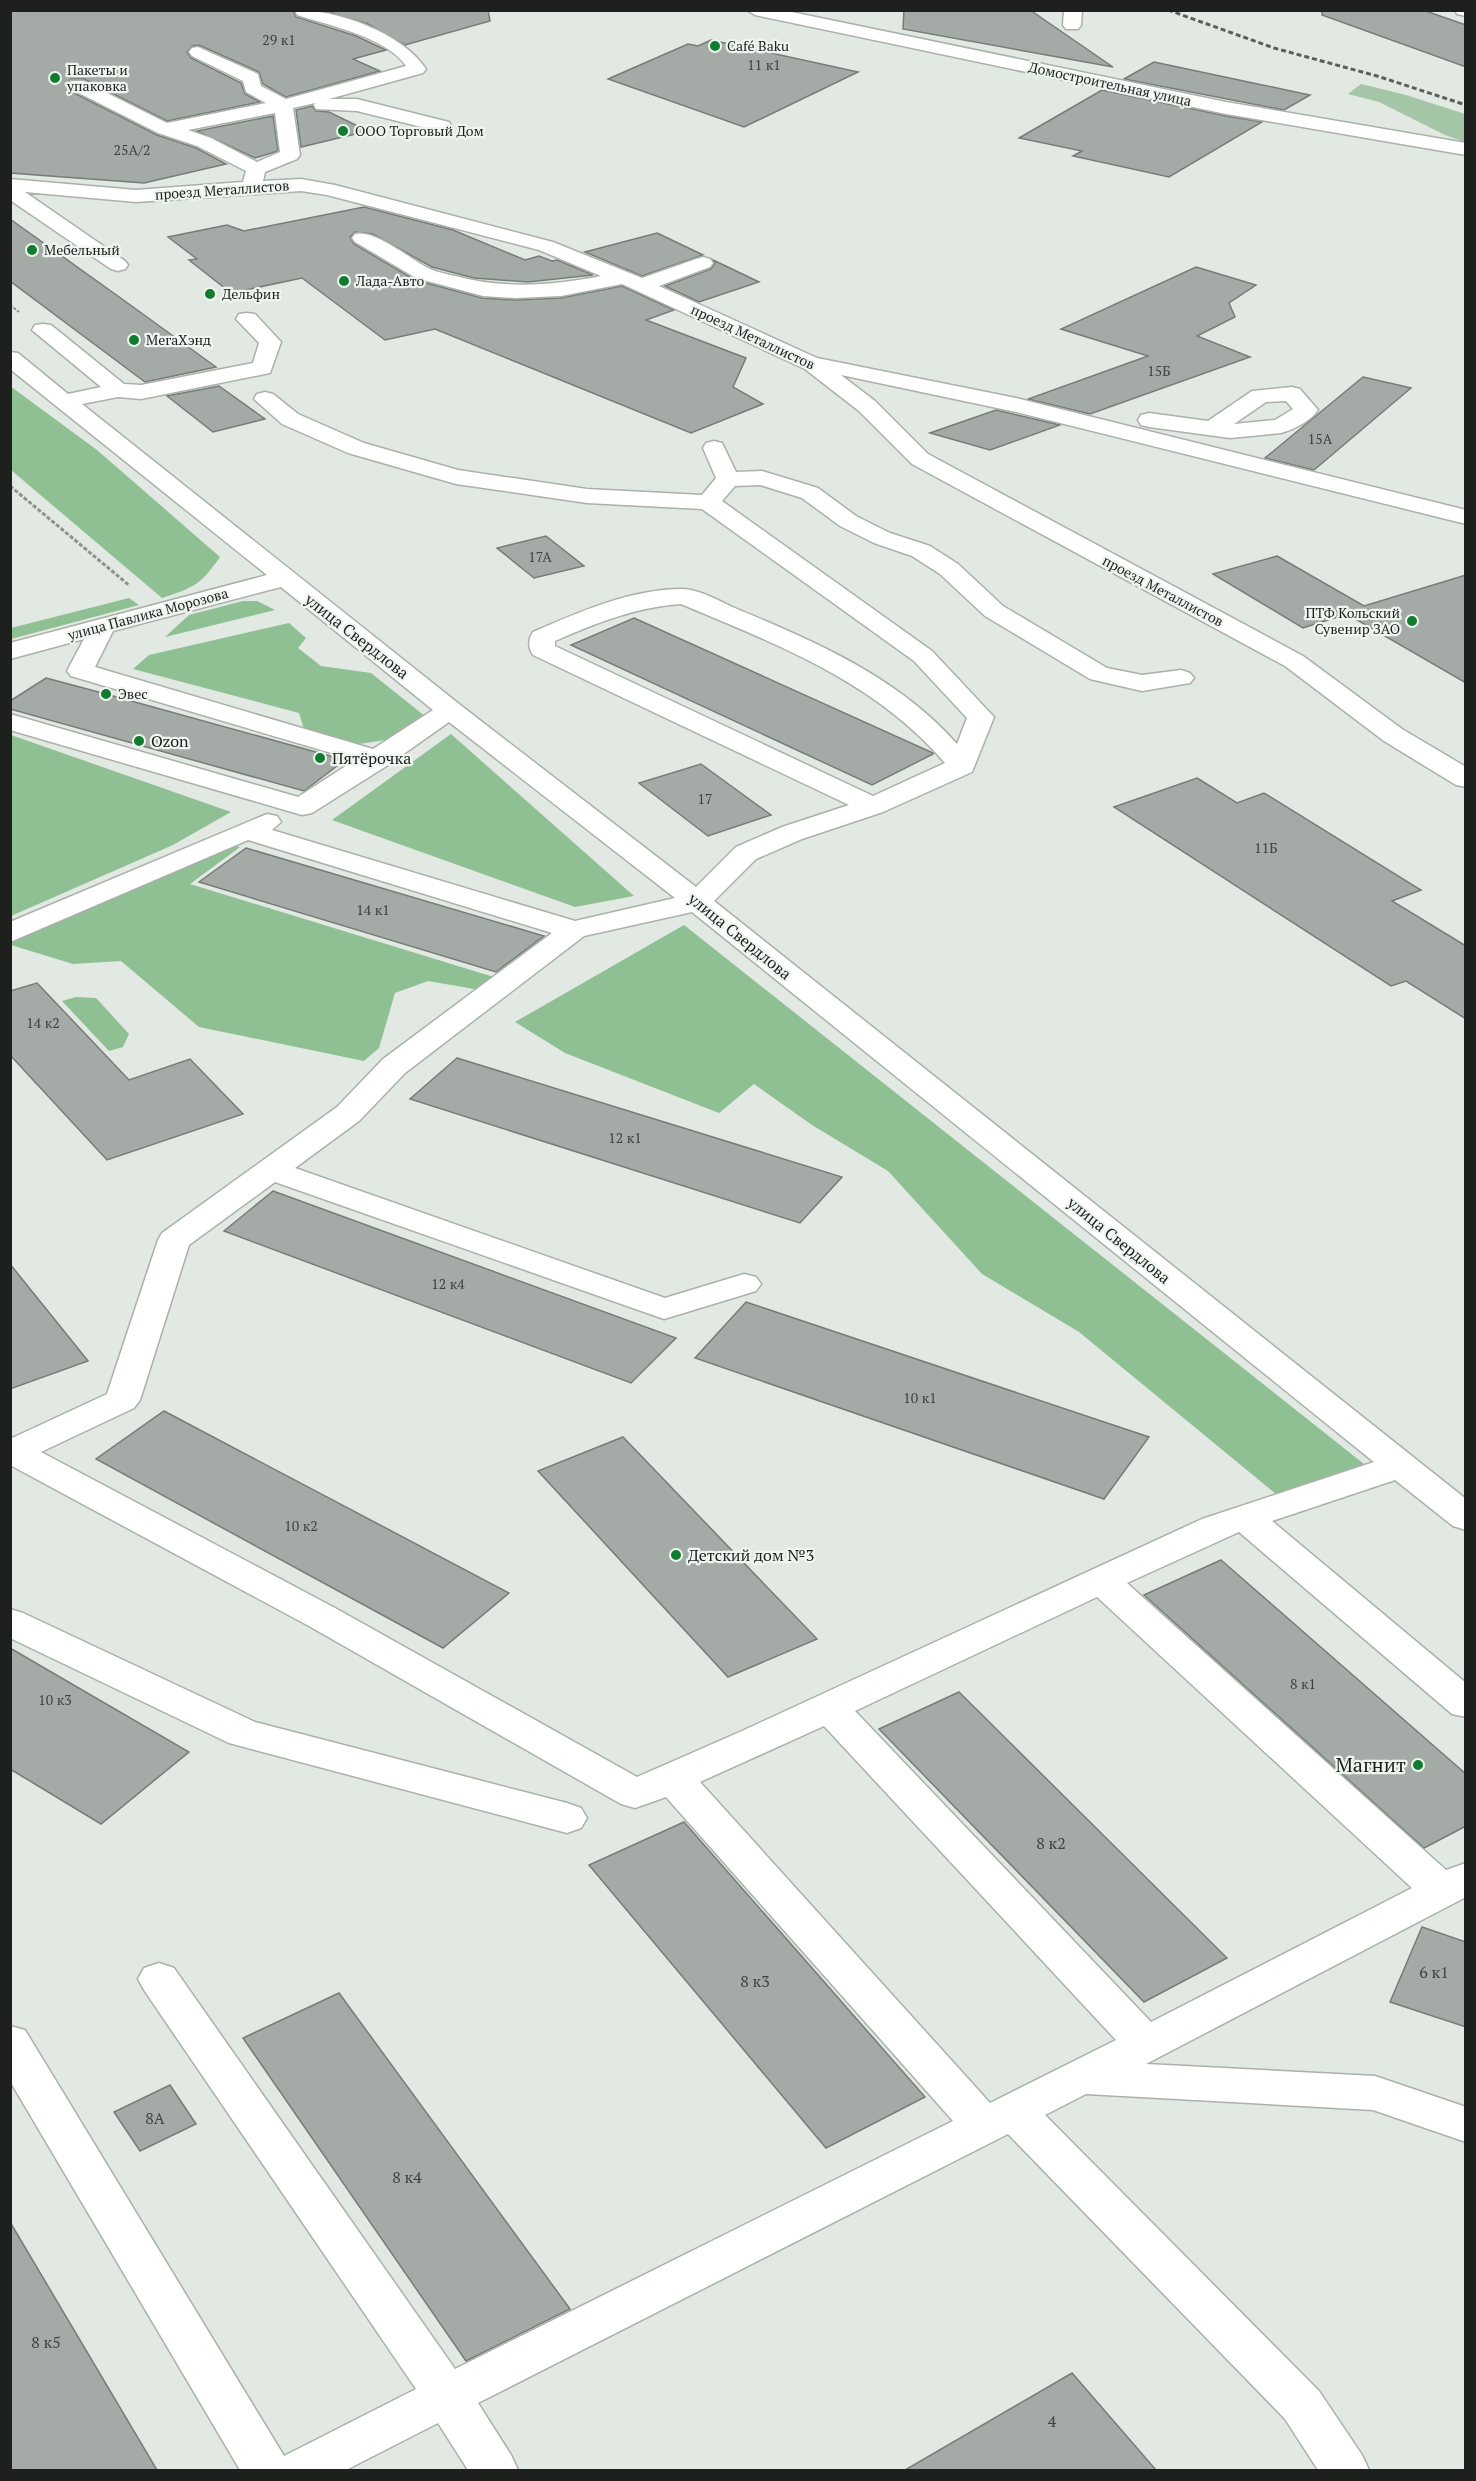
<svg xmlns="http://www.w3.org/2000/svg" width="1476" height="2481" font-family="'PT Serif',serif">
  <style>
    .green { fill: #a5c5a7 }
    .forest { fill: #8ec093 }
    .building { fill: #a4aaa5; stroke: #777c77; stroke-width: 1.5 }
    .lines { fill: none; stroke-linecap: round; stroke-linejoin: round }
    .minor-casing { stroke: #abb0ab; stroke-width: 3 }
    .path-far1 { stroke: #8e928e; stroke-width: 2; stroke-dasharray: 3 1.5; stroke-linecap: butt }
    .path { stroke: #8e928e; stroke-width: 3; stroke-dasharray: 4 2; stroke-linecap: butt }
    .minor { fill: #fff; fill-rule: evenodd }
    .rail { stroke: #5b5e5b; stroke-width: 3; stroke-dasharray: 5 3; stroke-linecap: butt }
    .poi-dot { fill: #117c30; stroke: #eff5ef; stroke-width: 2 }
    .labels { text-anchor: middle; stroke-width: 4.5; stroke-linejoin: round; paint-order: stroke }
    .number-label { font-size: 14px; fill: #404240 }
    .far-poi-label { font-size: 14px; fill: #1e201e; stroke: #eff5ef; text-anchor: start }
    .far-street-label { font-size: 14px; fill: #1e201e; stroke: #eff5ef }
    .street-label { font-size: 16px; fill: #1e201e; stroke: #eff5ef }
    .poi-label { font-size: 16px; fill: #1e201e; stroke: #eff5ef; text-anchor: start }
    .near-number-label { font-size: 16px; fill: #404240 }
    .near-poi-label { font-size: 20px; fill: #1e201e; stroke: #eff5ef; text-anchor: end }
  </style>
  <rect width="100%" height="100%" fill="#e2e8e2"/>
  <polygon class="green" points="1361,84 1406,95 1465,114 1465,142 1445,135 1379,102 1348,94"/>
  <g class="forest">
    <path d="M 10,386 L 97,450 L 220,557 C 200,585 195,587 162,598 L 11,470 Z"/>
    <polygon points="129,598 139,605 11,639 11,628"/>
    <polygon points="243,601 257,601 275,610 165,637 189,615"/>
    <polygon points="289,623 306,638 298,648 321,666 371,673 426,717 399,738 359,744 304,729 299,713 133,669 149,655"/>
    <polygon points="451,734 634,896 575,907 332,820"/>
    <polygon points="11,735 231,812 173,845 11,916"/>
    <polygon points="232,845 240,847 190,884 497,978 480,990 428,981 395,993 379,1048 364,1061 199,1027 121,961 73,964 11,945 10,943"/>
    <polygon points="684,925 1364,1464 1276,1494 1079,1332 982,1274 888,1171 812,1125 754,1084 719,1113 565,1053 515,1022"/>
    <polygon points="76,997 96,998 129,1034 123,1047 109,1051 62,1001"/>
  </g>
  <g class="building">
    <polygon points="10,10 293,10 296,17 356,36 386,50 353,59 380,71 286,97 263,84 259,72 199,45 192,46 187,52 191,58 241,83 245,94 260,102 167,121 84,79 71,79 66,85 70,91 157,135 196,148 226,164 144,183 10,173"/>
    <polygon points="323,10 488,10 490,21 405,45 368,24"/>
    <polygon points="904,10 1030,10 1113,67 903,29"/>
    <polygon points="1322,10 1423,10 1466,25 1466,67 1322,15"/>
    <polygon points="711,40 858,72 744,127 608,79 688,44 698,46"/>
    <polygon points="1154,62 1310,95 1284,110 1124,79"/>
    <polygon points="1102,90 1226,116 1262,122 1169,177 1073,156 1082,151 1019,138"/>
    <polygon points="312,106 316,111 329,112 368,131 301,147 296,110"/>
    <polygon points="273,116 278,151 255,158 197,131"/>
    <polygon points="364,207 453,230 525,260 539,256 552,261 557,260 593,275 528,282 474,278 432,267 373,234 355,232 350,237 354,244 415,280 482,298 516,300 561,298 622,286 674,310 646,320 746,358 733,387 763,404 691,433 435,329 385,340 302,278 231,293 189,260 197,259 168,237 227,225 244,231"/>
    <polygon points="10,219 129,304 216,367 145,382 10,281"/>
    <polygon points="657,233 703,255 642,276 585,252"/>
    <polygon points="713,260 759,282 699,302 665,286 711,269 715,263"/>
    <polygon points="1196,267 1256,285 1229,303 1235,317 1197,336 1250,357 1090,414 1028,399 1148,356 1061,329"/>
    <polygon points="1363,377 1411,388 1314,470 1265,458"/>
    <polygon points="219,386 265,419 213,432 167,396"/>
    <polygon points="996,410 1060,425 990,450 930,433"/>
    <polygon points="546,536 584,566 534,578 497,548"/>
    <polygon points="1277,556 1364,606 1466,575 1466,683 1347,614 1303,628 1213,574"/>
    <polygon points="634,618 933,753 933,754 872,785 571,645"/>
    <polygon points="46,678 106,694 345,760 304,791 10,709 10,701"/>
    <polygon points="701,764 771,815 708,836 639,783"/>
    <polygon points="1197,778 1237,803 1264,793 1421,890 1392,901 1466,946 1466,1019 1406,981 1391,986 1114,807"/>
    <polygon points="246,848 544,936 496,972 199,882"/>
    <polygon points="37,983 129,1080 190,1059 243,1114 107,1160 10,1055 10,991"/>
    <polygon points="457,1058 842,1177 800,1223 410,1099"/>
    <polygon points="273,1191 676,1338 631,1383 224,1231"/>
    <polygon points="10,1264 88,1361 10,1389"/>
    <polygon points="746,1302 1149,1437 1104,1499 695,1358"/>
    <polygon points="164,1411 509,1593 443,1648 96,1459"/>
    <polygon points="623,1437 817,1639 728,1677 538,1471"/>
    <polygon points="1221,1560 1466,1774 1466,1826 1424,1848 1144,1595"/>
    <polygon points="10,1648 189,1752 101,1824 10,1769"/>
    <polygon points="959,1692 1227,1958 1144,2002 879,1729"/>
    <polygon points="684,1822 925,2097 826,2148 589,1865"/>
    <polygon points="1422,1927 1466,1942 1466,2027 1390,2002"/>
    <polygon points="339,1993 570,2309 466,2361 243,2038"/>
    <polygon points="170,2085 196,2124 140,2151 114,2112"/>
    <polygon points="10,2222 157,2470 10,2470"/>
    <polygon points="1072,2373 1156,2470 905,2470"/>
  </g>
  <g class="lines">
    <g class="minor-casing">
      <g id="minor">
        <path d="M 295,10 C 338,10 401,32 426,69 L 423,73 L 329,99 L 357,99 L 449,122 L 451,126 L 449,130 L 442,132 L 357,111 L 316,109 L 314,105 L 315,103 L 293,108 L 300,155 L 297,159 L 265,172 L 263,181 L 301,179 L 335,185 L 553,242 L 642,278 L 696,259 L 703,257 L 710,259 L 713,263 L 710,267 L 659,286 L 817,358 L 1016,398 L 1466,510 L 1466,524 L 1016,412 L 841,375 L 875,401 L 928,454 L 1303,656 L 1402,729 L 1466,767 L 1466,787 L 1456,785 L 1384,741 L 1285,666 L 912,464 L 859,411 L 805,369 L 622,284 L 561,296 L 516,298 L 483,296 L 416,278 L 355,242 L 352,238 L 355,234 C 375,229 410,259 428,268 C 436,272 446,274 455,276 C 504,289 551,286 601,276 L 539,250 L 327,195 L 301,191 L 136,202 L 25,192 L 125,261 L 128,265 L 125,269 L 118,271 L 111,269 L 10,200 L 10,179 L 136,190 L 243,182 L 246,171 L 197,146 L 158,133 L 71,89 L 68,85 L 71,81 L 83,81 L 167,123 L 266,103 L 246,92 L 243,81 L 192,56 L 189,52 L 192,48 L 198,47 L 258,74 L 261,86 L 286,99 L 406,66 C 388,38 328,25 297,15 ZM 275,113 L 280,152 L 257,162 L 211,138 L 188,130 Z"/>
        <polygon points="747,10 782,10 1226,102 1466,143 1466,155 1226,114 755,15"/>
        <polygon points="1064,10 1082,10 1081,25 1078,29 1066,29 1063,25"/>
        <polygon points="1455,10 1466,10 1466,16 1457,14"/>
        <path d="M 247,313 L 255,314 L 281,342 L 270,373 L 141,399 L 118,397 L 82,404 L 459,704 L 696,887 L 736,847 L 782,827 L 849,805 L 533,655 C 528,648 528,639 533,632 C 579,612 631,589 682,589 C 699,589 721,602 737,609 C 817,642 899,678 957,744 L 967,718 L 914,661 L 702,509 L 587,503 L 456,484 L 348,453 L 282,424 L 254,399 L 257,394 L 265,392 L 273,394 L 298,414 L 364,443 L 458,470 L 587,489 L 702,495 L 716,478 L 703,448 L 706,443 L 714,441 L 722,443 L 736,472 L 762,471 L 818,488 L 856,516 L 890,533 L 930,546 L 958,564 L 1003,606 L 1107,668 L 1142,675 L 1181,670 L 1190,673 L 1194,678 L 1190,683 L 1142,691 L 1090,679 L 985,616 L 940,574 L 912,556 L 874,543 L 840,526 L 802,498 L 760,485 L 735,486 L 722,501 L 932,651 L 994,717 L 972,772 L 883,812 L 802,839 L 756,859 L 714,901 L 1466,1499 L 1466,1530 L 1453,1526 L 1395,1480 L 1272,1521 L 1466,1683 L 1466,1717 L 1452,1714 L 1239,1532 L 1127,1583 L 1446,1870 L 1466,1863 L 1466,1897 L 1146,2064 L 1375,2076 L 1466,2107 L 1466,2142 L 1373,2110 L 1086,2094 L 1045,2115 L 1319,2391 L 1362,2455 L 1369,2470 L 1318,2470 L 1285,2419 L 1008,2134 L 478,2403 L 511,2455 L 518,2470 L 468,2470 L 438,2423 L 346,2470 L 240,2470 L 10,2081 L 10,2026 L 25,2030 L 284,2456 L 416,2389 L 144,1990 L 138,1979 L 144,1968 L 159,1963 L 174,1968 L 455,2369 L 953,2121 L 666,1797 L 635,1808 L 621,1804 L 309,1626 L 10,1465 L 10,1439 L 107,1394 L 158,1240 L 162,1233 L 337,1107 L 383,1059 L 552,933 L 248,840 L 10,942 L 10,922 L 267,814 L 277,816 L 281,822 L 272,830 L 575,921 L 675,898 L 449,722 L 388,765 L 312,813 L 302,815 L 10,730 L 10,714 L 298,797 L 355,760 L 71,676 L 67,671 L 84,639 L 10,659 L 10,643 L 267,575 L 10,369 L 10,352 L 18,353 L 68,394 L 101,387 L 32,330 L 35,325 L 43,324 L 51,325 L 124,384 L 141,385 L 253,363 L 259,343 L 236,319 L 239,314 ZM 281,587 L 433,710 L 373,749 L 95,667 L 113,631 ZM 681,604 C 778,645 875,681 945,763 L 873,796 L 555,646 L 555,641 C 596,623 636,607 681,604 ZM 692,912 L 1374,1462 L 1202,1519 L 742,1731 L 637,1777 L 335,1608 L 41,1452 L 134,1408 L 140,1400 L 189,1245 L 275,1182 L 664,1319 L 756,1291 L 761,1284 L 756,1277 L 744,1274 L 665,1298 L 295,1168 L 359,1121 L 405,1073 L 584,936 ZM 1097,1597 L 1412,1888 L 1151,2022 L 855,1711 ZM 824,1726 L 1116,2040 L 990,2103 L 700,1782 Z"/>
        <path d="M 1292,387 L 1300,389 L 1318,410 C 1311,421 1293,430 1281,433 L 1230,438 L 1149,427 L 1141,425 L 1138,420 L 1141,415 L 1149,413 L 1208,421 L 1252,391 ZM 1286,401 L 1293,409 L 1275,420 L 1234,424 L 1266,402 Z"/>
        <polygon points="10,1609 23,1613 255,1722 567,1803 581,1808 587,1818 581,1828 567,1833 229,1743 10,1638"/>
      </g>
    </g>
    <polyline class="path-far1" points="10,305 19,312"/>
    <polyline class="path" points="10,486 130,586"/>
    <use href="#minor" class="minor"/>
    <polyline class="rail" points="1168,10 1274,48 1377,76 1466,105"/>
  </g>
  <g class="poi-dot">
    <circle cx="715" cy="46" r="6"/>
    <circle cx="55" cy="78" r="6"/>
    <circle cx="343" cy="131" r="6"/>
    <circle cx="32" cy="250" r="6"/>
    <circle cx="344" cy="281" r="6"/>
    <circle cx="210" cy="294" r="6"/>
    <circle cx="134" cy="340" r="6"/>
    <circle cx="1412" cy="621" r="6"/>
    <circle cx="106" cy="694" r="6"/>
    <circle cx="139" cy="741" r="6"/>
    <circle cx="320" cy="758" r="6"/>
    <circle cx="676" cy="1555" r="6"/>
    <circle cx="1418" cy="1765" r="6"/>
  </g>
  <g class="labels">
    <g class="number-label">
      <text x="279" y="45">29 к1</text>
      <text x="764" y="70">11 к1</text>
      <text x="132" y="155">25А/2</text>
      <text x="1159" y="376">15Б</text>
      <text x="1320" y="444">15А</text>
      <text x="540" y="562">17А</text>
      <text x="705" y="804">17</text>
      <text x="1266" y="853">11Б</text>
      <text x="373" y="915">14 к1</text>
      <text x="43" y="1028">14 к2</text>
      <text x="625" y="1143">12 к1</text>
      <text x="448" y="1289">12 к4</text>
      <text x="920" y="1403">10 к1</text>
      <text x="301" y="1531">10 к2</text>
      <text x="1303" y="1689">8 к1</text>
      <text x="55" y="1705">10 к3</text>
    </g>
    <g class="far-poi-label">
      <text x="727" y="51">Café Baku</text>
      <text x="67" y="75">Пакеты и<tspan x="67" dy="16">упаковка</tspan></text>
      <text x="355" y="136">ООО Торговый Дом</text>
      <text x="44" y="255">Мебельный</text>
      <text x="356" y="286">Лада-Авто</text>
      <text x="222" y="299">Дельфин</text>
      <text x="146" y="345">МегаХэнд</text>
      <text x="1400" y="618" text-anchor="end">ПТФ Кольский<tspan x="1400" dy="16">Сувенир ЗАО</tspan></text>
      <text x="118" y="699">Эвес</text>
    </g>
    <g class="far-street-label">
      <text transform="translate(1110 84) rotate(12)" y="5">Домостроительная улица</text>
      <text transform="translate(222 190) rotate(-4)" y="5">проезд Металлистов</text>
      <text transform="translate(753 337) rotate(25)" y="5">проезд Металлистов</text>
      <text transform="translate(1163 591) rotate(28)" y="5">проезд Металлистов</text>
      <text transform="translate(148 614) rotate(-15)" y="5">улица Павлика Морозова</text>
    </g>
    <g class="street-label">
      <text transform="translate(357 636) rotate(38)" y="6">улица Свердлова</text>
      <text transform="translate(740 936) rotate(39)" y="6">улица Свердлова</text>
      <text transform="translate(1119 1240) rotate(39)" y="6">улица Свердлова</text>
    </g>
    <g class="poi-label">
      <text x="151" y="747">Ozon</text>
      <text x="332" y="764">Пятёрочка</text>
      <text x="688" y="1561">Детский дом №3</text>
    </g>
    <g class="near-number-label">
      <text x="1051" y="1849">8 к2</text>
      <text x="1434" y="1978">6 к1</text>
      <text x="755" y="1987">8 к3</text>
      <text x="155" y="2124">8А</text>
      <text x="407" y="2183">8 к4</text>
      <text x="46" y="2348">8 к5</text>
      <text x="1052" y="2427">4</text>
    </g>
    <g class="near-poi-label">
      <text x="1406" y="1772">Магнит</text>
    </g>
  </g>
  <rect width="1476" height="2481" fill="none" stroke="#1e201e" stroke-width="24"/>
</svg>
